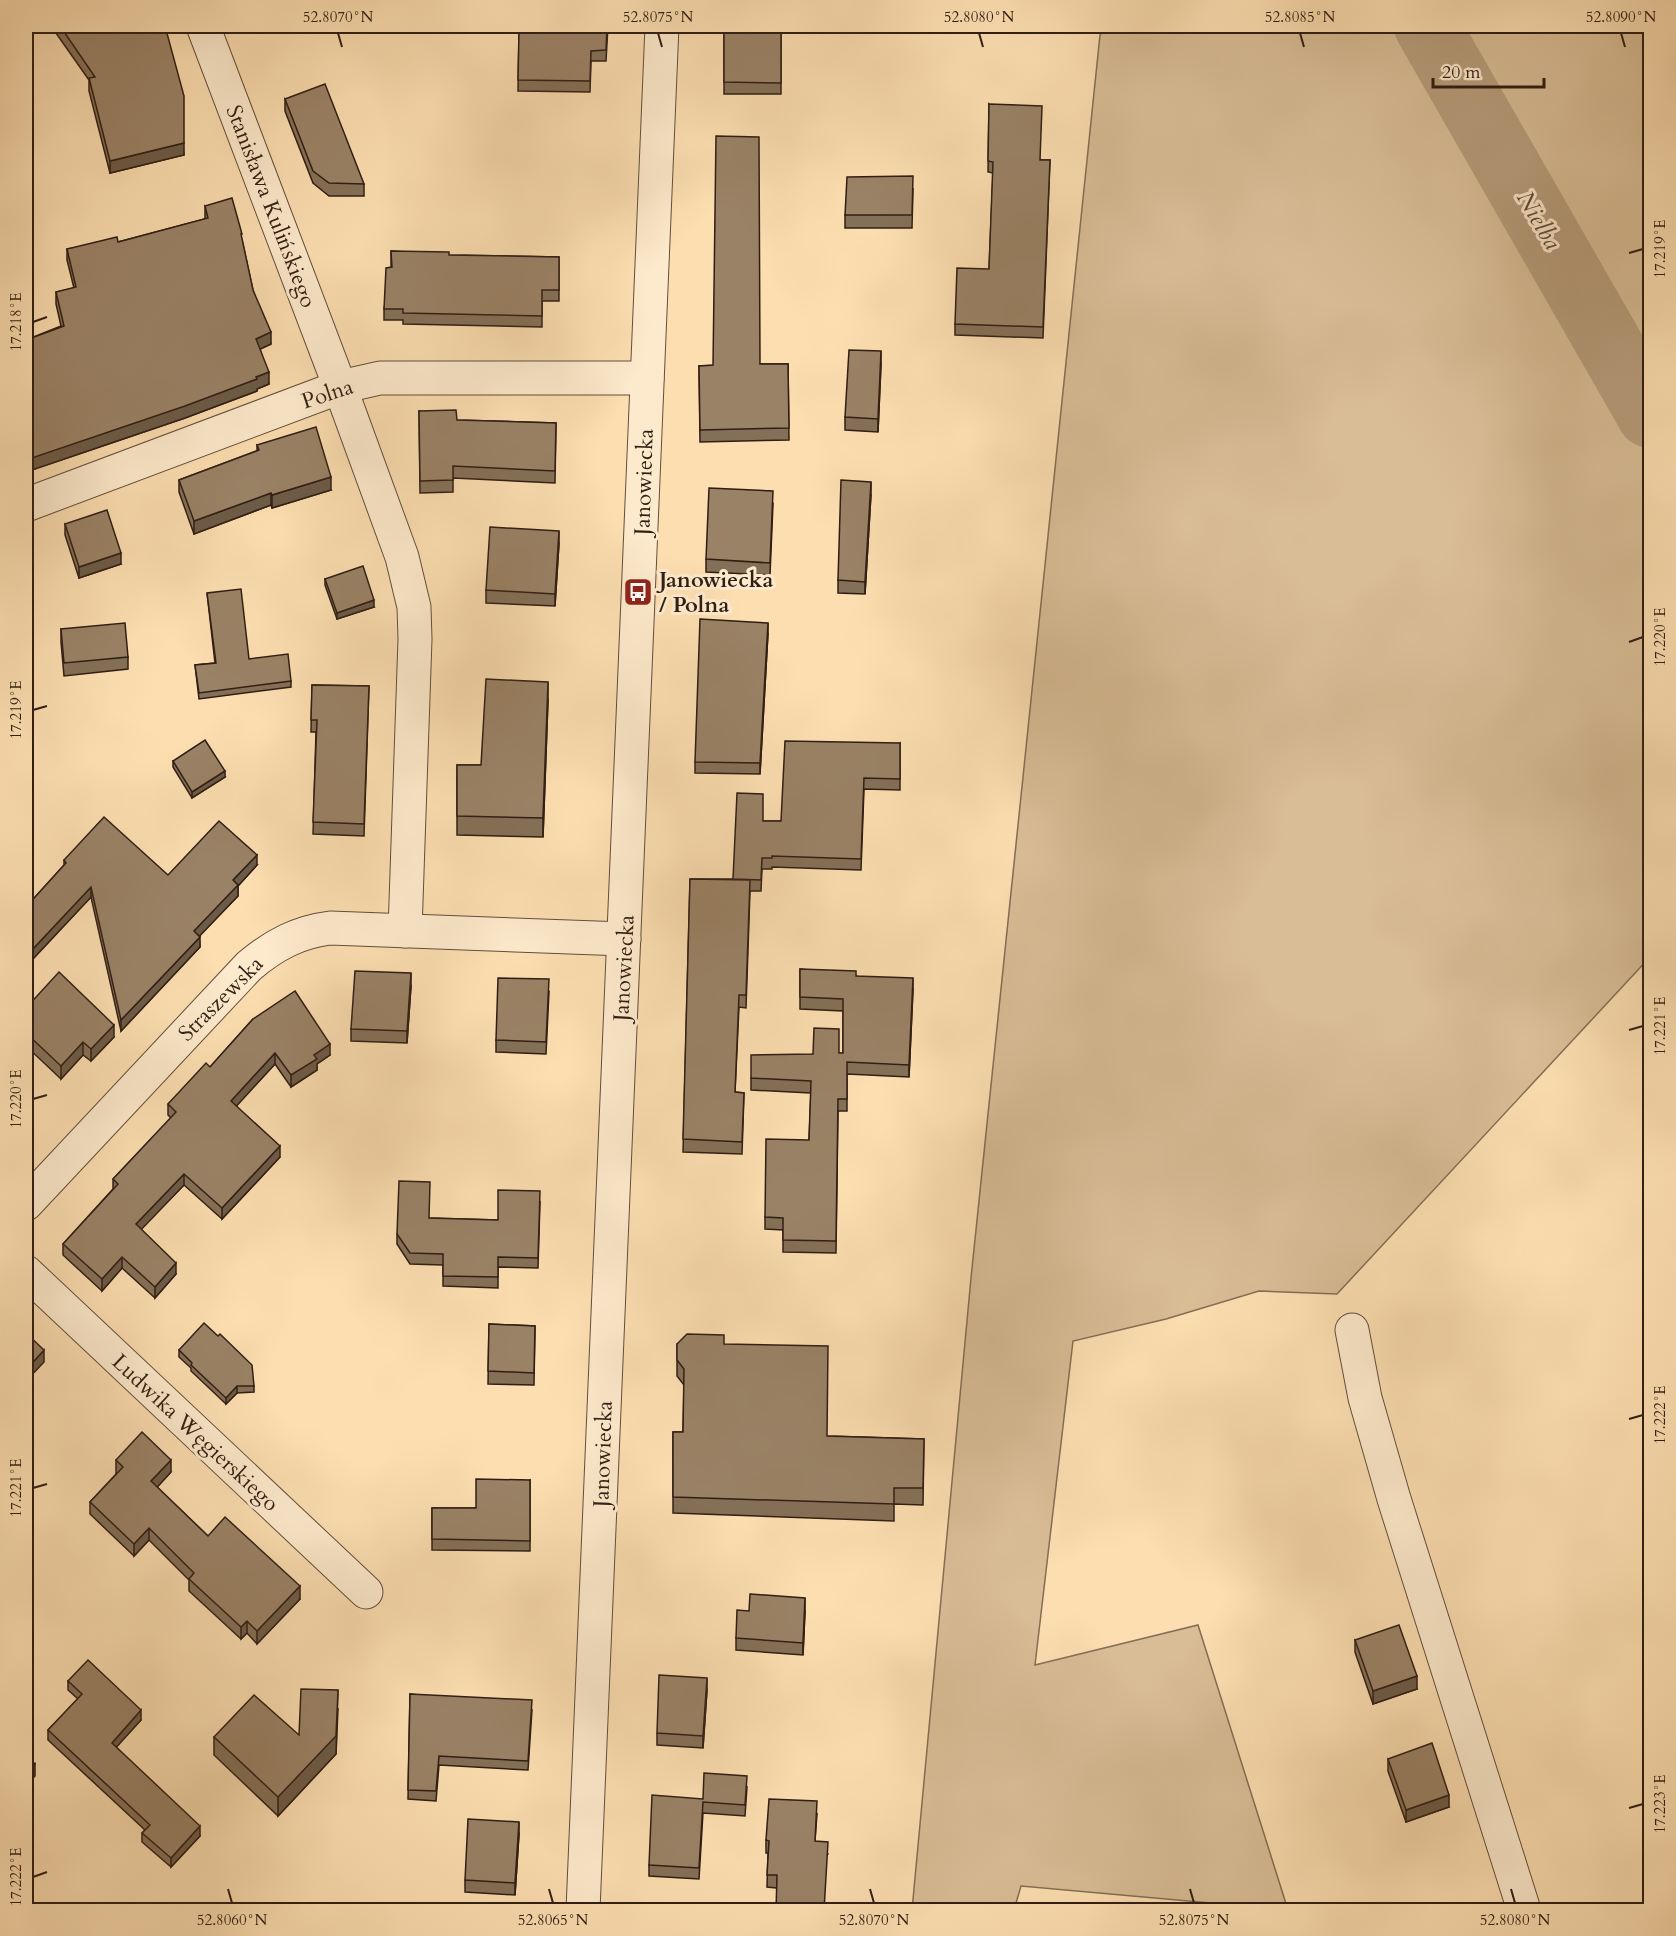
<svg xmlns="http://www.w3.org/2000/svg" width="1676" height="1936" font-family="Cardo,serif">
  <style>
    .green { fill: #d9bd96; stroke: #846e55; stroke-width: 1.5 }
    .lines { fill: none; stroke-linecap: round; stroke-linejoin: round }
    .river { stroke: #b79d7c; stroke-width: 66 }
    .minor-casing { stroke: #634e3b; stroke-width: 35 }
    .tertiary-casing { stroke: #634e3b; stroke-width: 35 }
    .minor { stroke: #fdeacc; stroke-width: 33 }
    .tertiary { stroke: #fdeacc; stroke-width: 33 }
    .wall { fill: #847058; stroke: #301e14; stroke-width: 1.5 }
    .shaded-wall { fill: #6c5b47; stroke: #301e14; stroke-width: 1.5 }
    .building { fill: #9a8266; stroke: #301e14; stroke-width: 1.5 }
    .ticks { fill: none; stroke: #301e14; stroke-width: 2 }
    .labels { text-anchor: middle; stroke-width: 6; stroke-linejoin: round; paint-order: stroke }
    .street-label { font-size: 22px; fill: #301e14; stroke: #fdeacc }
    .poi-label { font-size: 22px; font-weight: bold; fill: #301e14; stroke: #fdeacc; text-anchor: start }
    .water-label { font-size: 24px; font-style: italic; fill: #5f4a38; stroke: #fdeacc }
    .neatline { fill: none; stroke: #301e14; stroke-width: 2 }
    .ticks-label { font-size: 15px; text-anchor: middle; fill: #301e14 }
  </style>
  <rect width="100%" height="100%" fill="#fcdeb1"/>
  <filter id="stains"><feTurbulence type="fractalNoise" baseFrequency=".00333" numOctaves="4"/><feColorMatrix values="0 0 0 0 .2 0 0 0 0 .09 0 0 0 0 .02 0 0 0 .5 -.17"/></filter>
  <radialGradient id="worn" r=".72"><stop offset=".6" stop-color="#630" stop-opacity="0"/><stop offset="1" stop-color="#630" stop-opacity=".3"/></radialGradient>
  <polygon class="green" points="1106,26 1650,26 1650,957 1337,1294 1259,1291 1166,1319 1073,1341 1035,1665 1198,1625 1288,1910 1021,1886 1014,1910 912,1910 971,1278 1100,35"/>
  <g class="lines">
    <polyline class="river" points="1427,26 1650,415"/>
    <g class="minor-casing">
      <g id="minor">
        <polyline points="203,26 340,387 402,557 414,607 415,639 405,931"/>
        <polyline points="26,505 340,387 380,378 647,378"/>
        <path d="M 26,1204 L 249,966 C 274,945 298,932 330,928 L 624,939"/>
        <polyline points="26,1272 366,1592"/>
        <polyline points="1352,1330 1365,1398 1394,1499 1524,1910"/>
      </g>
    </g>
    <g class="tertiary-casing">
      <polyline id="tertiary" points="583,1910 662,26"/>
    </g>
    <use href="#minor" class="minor"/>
    <use href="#tertiary" class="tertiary"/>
  </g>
  <g class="wall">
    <polygon points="51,26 165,26 184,155 110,173 89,91 89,80"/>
    <polygon points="608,26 606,61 591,61 590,92 518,91 519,31"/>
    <polygon points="717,26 781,26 781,94 724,94 724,27 717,27"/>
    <polygon points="285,99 364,184 364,196 329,196 313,183 285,111"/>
    <polygon points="989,104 1041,160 1050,160 1043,338 955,335 955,324 989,269 993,173 988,172"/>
    <polygon points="913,189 912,228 845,228 845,215"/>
    <polygon points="205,206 242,240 253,290 271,344 260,349 269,384 257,389 257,391 185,418 26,472 26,340 61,326 56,304 56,292 74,288 67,260 67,249 118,242 205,219"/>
    <polygon points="391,251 449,255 559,257 559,301 542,301 542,327 403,324 403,320 384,320 384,309 391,267"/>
    <polygon points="760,364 788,364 789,440 700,442 699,366"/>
    <polygon points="881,364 878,432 845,430 845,417"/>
    <polygon points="419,411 457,420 556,423 555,483 453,478 453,492 420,493"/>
    <polygon points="257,445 331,490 272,508 271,505 194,534 179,492 179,480 257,451"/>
    <polygon points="871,494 865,594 838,593 838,580"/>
    <polygon points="773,504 770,575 706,572 706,559"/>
    <polygon points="65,524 121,564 79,578 65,535"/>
    <polygon points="559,543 555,606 486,603 486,590"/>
    <polygon points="325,579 374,607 337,619 325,585"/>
    <polygon points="207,593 249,659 291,681 291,687 199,699 195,665 215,663"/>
    <polygon points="61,629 128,657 128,669 64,676 61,642"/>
    <polygon points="768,633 760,774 695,773 695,762"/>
    <polygon points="312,685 369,686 364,836 313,834 316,732 311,732"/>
    <polygon points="548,700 543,837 457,835 457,765 481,765"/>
    <polygon points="900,743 900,790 864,789 861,870 772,867 772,869 762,869 761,891 750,891 746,1008 739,1007 735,1092 744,1093 742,1154 683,1152 690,879 733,879 763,821 781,821"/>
    <polygon points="173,761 225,777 192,798 173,767"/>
    <polygon points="64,860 168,875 257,865 238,886 238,896 199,936 200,947 121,1031 91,897 31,961 26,956 26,907 64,865"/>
    <polygon points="800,969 856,976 913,989 909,1077 847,1074 847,1111 838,1111 836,1253 783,1252 783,1230 765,1229 765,1217 809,1140 811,1093 751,1090 751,1078 813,1054 843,1053 843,1011 800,1009"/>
    <polygon points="411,986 407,1043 351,1041 351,1029"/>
    <polygon points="549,992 546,1054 496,1052 496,1040"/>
    <polygon points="26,1008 114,1037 91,1061 83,1055 61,1079 26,1046"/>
    <polygon points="253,1019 330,1055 317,1064 317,1070 291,1087 275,1064 236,1106 280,1157 222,1219 184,1185 141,1229 176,1274 155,1298 122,1268 102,1291 63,1255 63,1244 113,1189 113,1179 171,1118 168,1115 168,1104 210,1067"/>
    <polygon points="540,1202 538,1268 498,1267 498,1288 443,1286 443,1265 410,1264 397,1244 397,1234 429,1218 498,1220"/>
    <polygon points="489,1324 535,1326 534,1385 488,1384"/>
    <polygon points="677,1344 724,1344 827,1436 924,1439 923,1505 894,1504 894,1521 673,1513 673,1432 683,1432 684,1385 677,1376"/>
    <polygon points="179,1350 254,1386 254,1392 237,1393 226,1404 191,1371 191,1368 179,1357"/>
    <polygon points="116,1460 171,1472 157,1487 208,1536 300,1599 257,1644 247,1633 241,1639 189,1591 189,1580 149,1540 134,1556 90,1514 90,1502 117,1473 116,1473"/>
    <polygon points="530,1480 530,1551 432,1550 432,1508 476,1508"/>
    <polygon points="749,1611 805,1611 803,1655 736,1650 736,1638"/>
    <polygon points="1355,1640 1417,1689 1373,1704 1355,1652"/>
    <polygon points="68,1681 141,1720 116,1747 200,1836 171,1867 142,1842 142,1833 145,1830 48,1740 48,1730 78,1699 68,1690"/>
    <polygon points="707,1690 703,1748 657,1745 657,1733"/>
    <polygon points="410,1694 532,1710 528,1770 439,1765 436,1801 408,1799"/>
    <polygon points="338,1709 336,1754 278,1816 214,1755 214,1737 299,1735"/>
    <polygon points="1388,1759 1449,1807 1406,1822 1388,1771"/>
    <polygon points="747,1787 745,1816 703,1813 699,1879 649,1876 649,1865 703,1799"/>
    <polygon points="817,1814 815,1841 828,1854 776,1888 767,1887 768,1853 766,1853 766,1840"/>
    <polygon points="519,1834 515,1895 465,1892 465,1880"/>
  </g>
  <g class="shaded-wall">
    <polygon points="184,143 184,155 110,173 110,161"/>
    <polygon points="271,332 271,344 256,351 256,339"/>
    <polygon points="881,351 881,364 878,432 878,419"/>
    <polygon points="269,372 269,384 257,389 257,391 185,418 26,472 26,460"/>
    <polygon points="331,477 331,490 272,508 272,495"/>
    <polygon points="871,482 871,494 865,594 865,582"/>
    <polygon points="271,493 271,505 194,534 194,521"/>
    <polygon points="559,531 559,543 555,606 555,594"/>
    <polygon points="121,553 121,564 79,578 79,567"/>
    <polygon points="374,600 374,607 337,619 337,613"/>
    <polygon points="768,623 768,633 760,774 760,763"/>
    <polygon points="548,682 548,700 543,837 543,818"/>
    <polygon points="225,771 225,777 192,798 192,792"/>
    <polygon points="257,855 257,865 238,886 238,896 194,942 194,931 233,880"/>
    <polygon points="91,887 91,897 31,961 31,951"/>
    <polygon points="200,937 200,947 121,1031 121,1020"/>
    <polygon points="411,973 411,986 407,1043 407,1031"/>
    <polygon points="913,978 913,989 909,1077 909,1065"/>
    <polygon points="114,1025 114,1037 91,1061 91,1049"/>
    <polygon points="83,1042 83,1055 61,1079 61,1066"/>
    <polygon points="330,1044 330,1055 317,1064 317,1070 291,1087 291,1075 314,1055"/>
    <polygon points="275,1053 275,1064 231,1112 231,1101"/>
    <polygon points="30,1115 30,1127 26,1132 26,1120"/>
    <polygon points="280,1146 280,1157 222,1219 222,1208"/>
    <polygon points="184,1174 184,1185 136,1235 136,1224"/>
    <polygon points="122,1257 122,1268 102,1291 102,1279"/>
    <polygon points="176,1263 176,1274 155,1298 155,1287"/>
    <polygon points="44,1350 44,1362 26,1381 26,1370"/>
    <polygon points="237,1386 237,1393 226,1404 226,1398"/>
    <polygon points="171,1460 171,1472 151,1494 151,1481"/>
    <polygon points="33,1485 33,1496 26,1505 26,1493"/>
    <polygon points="149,1528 149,1540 134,1556 134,1544"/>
    <polygon points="300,1586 300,1599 257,1644 257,1631"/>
    <polygon points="805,1598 805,1611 803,1655 803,1643"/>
    <polygon points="247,1621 247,1633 241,1639 241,1627"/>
    <polygon points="1417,1676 1417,1689 1373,1704 1373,1691"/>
    <polygon points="707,1678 707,1690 703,1748 703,1736"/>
    <polygon points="338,1690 336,1754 278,1816 278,1797"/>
    <polygon points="141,1710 141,1720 112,1752 112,1743"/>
    <polygon points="35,1764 35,1776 26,1786 26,1774"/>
    <polygon points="1449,1795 1449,1807 1406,1822 1406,1810"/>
    <polygon points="519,1822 519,1834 515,1895 515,1883"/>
    <polygon points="200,1826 200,1836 171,1867 171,1858"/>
  </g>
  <g class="building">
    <polygon points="60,26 165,26 184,96 184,143 110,161 89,78 95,77"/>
    <polygon points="555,26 607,26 606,50 591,51 590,81 518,80 519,31 555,29"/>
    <polygon points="724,26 781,26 781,83 724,82"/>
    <polygon points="325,84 364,184 329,183 313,171 285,99"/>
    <polygon points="989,104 1042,106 1040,160 1050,160 1043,327 955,324 957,268 989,269 993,162 988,161"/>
    <polygon points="716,136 759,137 760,364 788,364 789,428 700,430 699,366 713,365"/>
    <polygon points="913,176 912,215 845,215 847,177"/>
    <polygon points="232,198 242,234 241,234 253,290 271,332 256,339 269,372 256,377 257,379 185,406 26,460 26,340 64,326 56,292 76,287 67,249 117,237 118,242 208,218 205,206"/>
    <polygon points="391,251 449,252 449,255 559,257 559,290 542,290 542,316 403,313 403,309 384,309 386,268 392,267"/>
    <polygon points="849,350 881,351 878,419 845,417"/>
    <polygon points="456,410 457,420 556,423 555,471 453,466 453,480 420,481 419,411"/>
    <polygon points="316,427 331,477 272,495 271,493 194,521 179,480 259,450 257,445"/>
    <polygon points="841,480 871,482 865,582 838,580"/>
    <polygon points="709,488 773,491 770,563 706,559"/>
    <polygon points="107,510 121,553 79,567 65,524"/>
    <polygon points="490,527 559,531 555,594 486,590"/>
    <polygon points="363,566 374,600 337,613 325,579"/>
    <polygon points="241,589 249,659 288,654 291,681 199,693 195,665 216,663 207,593"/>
    <polygon points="700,619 768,623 760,763 695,762"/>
    <polygon points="125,623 128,657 64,663 61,629"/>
    <polygon points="486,679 548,682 543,818 457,816 457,765 481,765"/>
    <polygon points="312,685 369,686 364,824 313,822 317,720 311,720"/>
    <polygon points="205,740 225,771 192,792 173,761"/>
    <polygon points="785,741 900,743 900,779 864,778 861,859 772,856 772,858 762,858 761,880 733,879 737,793 763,794 763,821 781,821"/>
    <polygon points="104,817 168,875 219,821 257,855 233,880 238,885 194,931 200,937 121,1020 91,887 31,951 26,945 26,907 66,863 64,860"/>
    <polygon points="690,879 750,880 746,995 739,995 735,1092 744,1093 742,1142 683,1139"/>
    <polygon points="800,969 856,971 856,976 913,978 909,1065 847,1062 847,1099 838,1099 836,1241 783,1240 783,1218 765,1217 766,1139 809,1140 811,1081 751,1078 751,1055 813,1054 814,1028 839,1029 839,1053 843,1053 843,999 800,997"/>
    <polygon points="355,971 411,973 407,1031 351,1029"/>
    <polygon points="59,972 114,1025 91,1049 83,1042 61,1066 26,1033 26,1008"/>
    <polygon points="498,978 549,979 546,1042 496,1040"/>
    <polygon points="295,991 330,1044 314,1055 317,1059 291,1075 275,1053 231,1101 280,1146 222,1208 184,1174 136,1224 176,1263 155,1287 122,1257 102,1279 63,1244 118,1184 113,1179 176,1112 168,1104 206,1063 210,1067 253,1019"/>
    <polygon points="26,1110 30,1115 26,1120"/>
    <polygon points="399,1181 430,1182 429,1218 498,1220 498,1190 540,1191 538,1258 498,1257 498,1277 443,1276 443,1254 410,1253 397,1234"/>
    <polygon points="204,1323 218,1336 220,1334 252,1365 254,1386 237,1386 226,1398 191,1365 192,1363 179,1350"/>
    <polygon points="489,1324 535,1326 534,1373 488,1371"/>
    <polygon points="26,1333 44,1350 26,1370"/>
    <polygon points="687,1334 724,1335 724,1344 828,1346 827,1436 924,1439 923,1488 894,1488 894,1504 673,1497 673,1432 683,1432 684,1369 677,1360 677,1344"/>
    <polygon points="142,1432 171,1460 151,1481 208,1536 225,1517 300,1586 257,1631 247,1621 241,1627 189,1579 194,1573 149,1528 134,1544 90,1502 123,1467 116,1460"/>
    <polygon points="26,1478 33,1485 26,1493"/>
    <polygon points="476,1479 530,1480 530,1541 432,1539 432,1508 476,1508"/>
    <polygon points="750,1594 805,1598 803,1643 736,1638 737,1610 749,1611"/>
    <polygon points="1399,1625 1417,1676 1373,1691 1355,1640"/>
    <polygon points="88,1660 141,1710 112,1743 200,1826 171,1858 142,1833 150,1825 48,1730 82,1694 68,1681"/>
    <polygon points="659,1675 707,1678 703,1736 657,1733"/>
    <polygon points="301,1689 338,1690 336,1736 278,1797 214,1737 254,1695 299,1735"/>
    <polygon points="410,1694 532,1700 528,1761 439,1756 436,1791 408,1790"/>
    <polygon points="1432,1743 1449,1795 1406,1810 1388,1759"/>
    <polygon points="26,1755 35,1764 26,1774"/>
    <polygon points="704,1773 747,1776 745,1805 703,1802 699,1868 649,1865 652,1795 703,1799"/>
    <polygon points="769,1799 817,1801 815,1841 828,1842 824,1911 776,1911 777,1875 767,1875 769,1841 766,1840"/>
    <polygon points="468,1819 519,1822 515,1883 465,1880"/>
    <polygon points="167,1906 171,1911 163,1911"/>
  </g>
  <path class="ticks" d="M 338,33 L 342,47M 658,33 L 662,47M 979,33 L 983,47M 1300,33 L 1304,47M 1621,33 L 1625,47M 1629,253 L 1643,249M 33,322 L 47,317M 1629,642 L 1643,637M 33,710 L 47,706M 1629,1030 L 1643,1026M 33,1099 L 47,1095M 1629,1419 L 1643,1415M 33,1488 L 47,1484M 1629,1808 L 1643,1804M 33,1877 L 47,1872M 228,1889 L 232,1903M 549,1889 L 553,1903M 870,1889 L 874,1903M 1190,1889 L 1194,1903M 1511,1889 L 1515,1903"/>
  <defs>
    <g id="bus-square" transform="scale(1.5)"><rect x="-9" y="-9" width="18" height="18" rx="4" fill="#8f2418" stroke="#fdeacc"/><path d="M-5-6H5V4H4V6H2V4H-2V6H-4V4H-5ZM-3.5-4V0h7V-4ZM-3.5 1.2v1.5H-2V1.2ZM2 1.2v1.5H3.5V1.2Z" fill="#fff"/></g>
  </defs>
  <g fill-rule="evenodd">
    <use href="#bus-square" x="638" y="592"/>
  </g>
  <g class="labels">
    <g class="street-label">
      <text transform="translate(272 206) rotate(69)" y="8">Stanisława Kulińskiego</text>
      <text transform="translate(327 393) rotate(-18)" y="8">Polna</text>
      <text transform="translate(643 482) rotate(-88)" y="8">Janowiecka</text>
      <text transform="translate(623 968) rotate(-87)" y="8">Janowiecka</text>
      <text transform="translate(220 998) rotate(-45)" y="8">Straszewska</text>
      <text transform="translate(196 1432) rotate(43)" y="8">Ludwika Węgierskiego</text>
      <text transform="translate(602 1454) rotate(-88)" y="8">Janowiecka</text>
    </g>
    <g class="poi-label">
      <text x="659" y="587">Janowiecka<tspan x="659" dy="25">/ Polna</tspan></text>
    </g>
    <g class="water-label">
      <text transform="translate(1539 220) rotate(60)" y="8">Nielba</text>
    </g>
  </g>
  <rect width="1676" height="1936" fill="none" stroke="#fcdeb1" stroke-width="66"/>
  <path d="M1433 78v9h111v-9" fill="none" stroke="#301e14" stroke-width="3"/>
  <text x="1442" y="78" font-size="18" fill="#301e14" stroke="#fdeacc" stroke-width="4.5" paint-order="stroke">20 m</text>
  <rect x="33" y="33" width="1610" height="1870" class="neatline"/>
  <g class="ticks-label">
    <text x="338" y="22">52.8070°N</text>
    <text x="658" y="22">52.8075°N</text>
    <text x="979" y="22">52.8080°N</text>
    <text x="1300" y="22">52.8085°N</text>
    <text x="1621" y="22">52.8090°N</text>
    <text transform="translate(1660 249) rotate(-90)" y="5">17.219°E</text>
    <text transform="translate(16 322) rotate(-90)" y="5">17.218°E</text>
    <text transform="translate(1660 637) rotate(-90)" y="5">17.220°E</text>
    <text transform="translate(16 710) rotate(-90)" y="5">17.219°E</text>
    <text transform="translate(1660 1026) rotate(-90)" y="5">17.221°E</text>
    <text transform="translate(16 1099) rotate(-90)" y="5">17.220°E</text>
    <text transform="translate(1660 1415) rotate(-90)" y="5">17.222°E</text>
    <text transform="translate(16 1488) rotate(-90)" y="5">17.221°E</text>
    <text transform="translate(1660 1804) rotate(-90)" y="5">17.223°E</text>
    <text transform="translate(16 1877) rotate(-90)" y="5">17.222°E</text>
    <text x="232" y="1925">52.8060°N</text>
    <text x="553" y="1925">52.8065°N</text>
    <text x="874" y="1925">52.8070°N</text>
    <text x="1194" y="1925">52.8075°N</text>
    <text x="1515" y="1925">52.8080°N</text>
  </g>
  <rect width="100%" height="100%" filter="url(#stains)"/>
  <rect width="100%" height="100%" fill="url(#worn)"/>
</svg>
